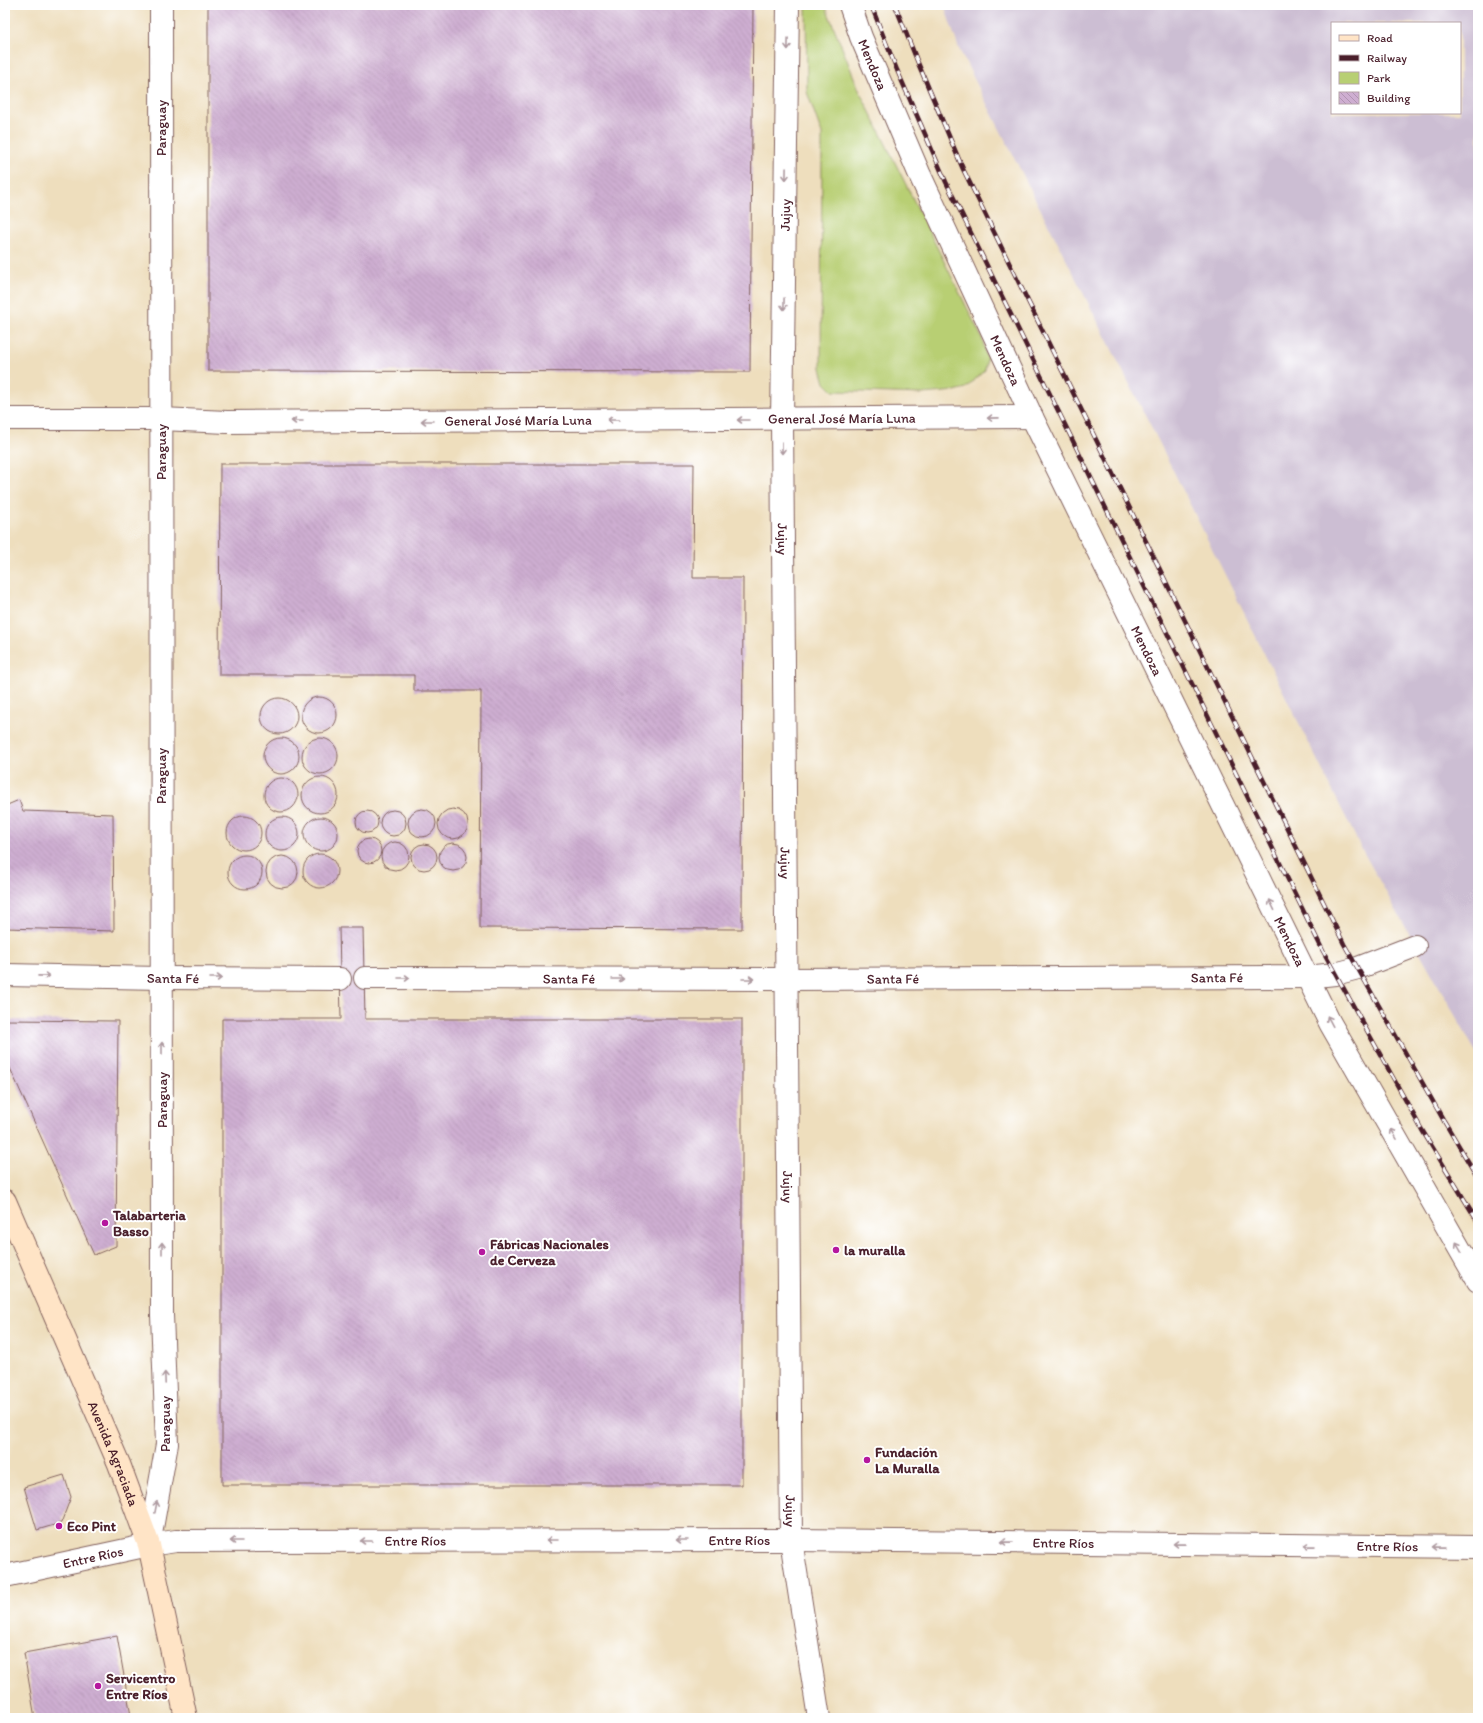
<svg xmlns="http://www.w3.org/2000/svg" width="1483" height="1723" font-family="Itim,sans-serif">
  <style>
    .industrial { fill: #ccbed3; fill-rule: evenodd }
    .green { fill: #b8cf73; stroke: #81774f }
    .building { fill: url(#building-back-hatch) }
    .lines { fill: none; stroke-linecap: round; stroke-linejoin: round }
    .minor-casing { stroke: #83625e; stroke-width: 24 }
    .tertiary-casing { stroke: #83625e; stroke-width: 24 }
    .secondary-casing { stroke: #83625e; stroke-width: 24 }
    .minor { stroke: #fff; stroke-width: 22 }
    .tertiary { stroke: #fff; stroke-width: 22 }
    .secondary { stroke: #ffe4c6; stroke-width: 22 }
    .rail-casing { stroke: #4a1f2b; stroke-width: 4.5 }
    .rail { stroke: #fff; stroke-width: 3; stroke-dasharray: 9; stroke-linecap: butt }
    .oneway { stroke: #ae9aa0 }
    .poi-dot { fill: #b5179e; stroke: #fff; stroke-width: 1.5 }
    .labels { text-anchor: middle; stroke-width: 4; stroke-linejoin: round; paint-order: stroke }
    .street-label { font-size: 14px; fill: #4a1f2b; stroke: #fff }
    .poi-label { font-size: 14px; font-weight: bold; fill: #4a1f2b; stroke: #fff; text-anchor: start }
  </style>
  <defs>
    <pattern id="building-back-hatch" width="6" height="6" patternUnits="userSpaceOnUse"><rect width="6" height="6" fill="#ceaed1"/><path d="M-1 5l2 2M0 0l6 6M5-1l2 2" fill="none" stroke="#b295b4"/></pattern>
  </defs>
  <rect width="100%" height="100%" fill="#fff"/>
  <filter id="ink" filterUnits="userSpaceOnUse"><feTurbulence type="fractalNoise" baseFrequency=".025" numOctaves="2"/><feDisplacementMap in="SourceGraphic" scale="8" xChannelSelector="R" yChannelSelector="G"/><feConvolveMatrix kernelMatrix="1 2 1 2 8 2 1 2 1" color-interpolation-filters="sRGB"/></filter>
  <filter id="wash" filterUnits="userSpaceOnUse"><feTurbulence type="fractalNoise" baseFrequency=".012" numOctaves="4" result="noise"/><feDisplacementMap in="SourceGraphic" scale="16" xChannelSelector="R" yChannelSelector="G"/><feGaussianBlur stdDeviation="0.9" result="paint"/><feColorMatrix in="noise" values="0 0 0 0 0 0 0 0 0 0 0 0 0 0 0 0 0 1.4 0 .05"/><feComposite in="paint" operator="in"/></filter>
  <g filter="url(#wash)">
    <rect width="100%" height="100%" fill="#eedebd"/>
    <path class="industrial" d="M 944,5 L 1478,5 L 1478,1056 L 1360,846 L 1158,440 L 959,49 ZM 1332,23 L 1460,23 L 1460,113 L 1332,113 Z"/>
    <polygon class="green" points="806,5 825,5 859,90 982,338 987,359 985,370 966,388 955,391 922,394 833,391 825,383 821,368 822,134 807,92"/>
    <g id="blocks">
      <g class="building">
        <polygon points="208,5 753,5 750,372 208,371"/>
        <polygon points="220,464 694,464 693,578 743,578 742,929 480,928 481,691 414,691 414,675 219,675"/>
        <circle cx="319" cy="715" r="18"/>
        <circle cx="279" cy="716" r="18"/>
        <circle cx="281" cy="756" r="18"/>
        <circle cx="320" cy="756" r="18"/>
        <circle cx="320" cy="795" r="18"/>
        <circle cx="281" cy="795" r="17"/>
        <polygon points="19,800 23,811 113,814 114,931 5,928 5,806"/>
        <circle cx="422" cy="823" r="14"/>
        <circle cx="453" cy="824" r="15"/>
        <circle cx="393" cy="823" r="13"/>
        <circle cx="367" cy="822" r="11"/>
        <circle cx="244" cy="833" r="17"/>
        <circle cx="321" cy="834" r="17"/>
        <circle cx="282" cy="834" r="17"/>
        <circle cx="369" cy="851" r="12"/>
        <circle cx="395" cy="856" r="14"/>
        <circle cx="453" cy="857" r="14"/>
        <circle cx="424" cy="857" r="13"/>
        <circle cx="320" cy="871" r="17"/>
        <circle cx="245" cy="872" r="17"/>
        <circle cx="282" cy="872" r="16"/>
        <polygon points="339,928 363,928 365,1019 742,1019 742,1485 222,1485 222,1019 341,1019"/>
        <polygon points="5,1020 118,1021 116,1246 94,1255 5,1057"/>
        <polygon points="64,1475 71,1497 61,1523 37,1530 24,1487"/>
        <polygon points="117,1636 131,1716 119,1718 35,1718 24,1653"/>
      </g>
    </g>
  </g>
  <g filter="url(#ink)">
    <use href="#blocks" fill-opacity="0" stroke="#83625e" stroke-width="1"/>
    <g class="lines">
      <g class="minor-casing">
        <g id="minor">
          <path id="s1" d="M 5,419 L 161,419 L 227,422 L 1032,417"/>
          <path id="s2" d="M 5,975 L 161,978 L 340,979"/>
          <path id="s3" d="M 365,978 L 786,979 L 1307,977 L 1335,974 L 1358,968 L 1415,946"/>
          <path id="s4" d="M 5,1576 L 149,1545 L 176,1541 L 791,1540 L 1478,1547"/>
        </g>
      </g>
      <g class="tertiary-casing">
        <g id="tertiary">
          <path id="s5" d="M 788,5 L 782,420 L 791,1540 L 819,1718"/>
          <path id="s6" d="M 850,5 L 861,37 L 919,173 L 1032,417 L 1330,1023 L 1478,1281"/>
          <polyline points="149,1545 167,1444 162,1315 161,5"/>
        </g>
      </g>
      <g class="secondary-casing">
        <g id="secondary">
          <path id="s7" d="M 5,1201 L 119,1464 L 149,1545 L 186,1718"/>
        </g>
      </g>
      <use href="#minor" class="minor"/>
      <use href="#tertiary" class="tertiary"/>
      <use href="#secondary" class="secondary"/>
      <g class="rail-casing">
        <g id="rail">
          <polyline points="871,5 897,70 946,182 1323,951 1422,1130 1478,1222"/>
          <polyline points="895,5 918,63 963,169 1344,944 1444,1121 1478,1178"/>
        </g>
      </g>
      <use href="#rail" class="rail"/>
    </g>
    <defs><path id="oneway-shaft" d="M-6 0H5M1.5-3L5.5 0L1.5 3" fill="none" stroke-width="1.6" stroke-linecap="round" stroke-linejoin="round"/></defs>
    <g class="oneway">
      <use href="#oneway-shaft" transform="translate(788 44) rotate(91)"/>
      <use href="#oneway-shaft" transform="translate(786 174) rotate(91)"/>
      <use href="#oneway-shaft" transform="translate(784 304) rotate(91)"/>
      <use href="#oneway-shaft" transform="translate(993 418) rotate(179)"/>
      <use href="#oneway-shaft" transform="translate(613 420) rotate(180)"/>
      <use href="#oneway-shaft" transform="translate(743 420) rotate(180)"/>
      <use href="#oneway-shaft" transform="translate(297 421) rotate(180)"/>
      <use href="#oneway-shaft" transform="translate(427 421) rotate(180)"/>
      <use href="#oneway-shaft" transform="translate(782 448) rotate(90)"/>
      <use href="#oneway-shaft" transform="translate(1272 905) rotate(-116)"/>
      <use href="#oneway-shaft" transform="translate(44 976) rotate(1)"/>
      <use href="#oneway-shaft" transform="translate(216 978)"/>
      <use href="#oneway-shaft" transform="translate(404 978)"/>
      <use href="#oneway-shaft" transform="translate(618 979)"/>
      <use href="#oneway-shaft" transform="translate(748 979)"/>
      <use href="#oneway-shaft" transform="translate(1330 1021) rotate(-118)"/>
      <use href="#oneway-shaft" transform="translate(162 1048) rotate(-90)"/>
      <use href="#oneway-shaft" transform="translate(1394 1134) rotate(-120)"/>
      <use href="#oneway-shaft" transform="translate(1459 1247) rotate(-120)"/>
      <use href="#oneway-shaft" transform="translate(162 1248) rotate(-90)"/>
      <use href="#oneway-shaft" transform="translate(165 1378) rotate(-92)"/>
      <use href="#oneway-shaft" transform="translate(156 1507) rotate(-79)"/>
      <use href="#oneway-shaft" transform="translate(552 1540) rotate(180)"/>
      <use href="#oneway-shaft" transform="translate(682 1540) rotate(180)"/>
      <use href="#oneway-shaft" transform="translate(236 1541) rotate(180)"/>
      <use href="#oneway-shaft" transform="translate(366 1541) rotate(180)"/>
      <use href="#oneway-shaft" transform="translate(1007 1542) rotate(-179)"/>
      <use href="#oneway-shaft" transform="translate(1179 1544) rotate(-179)"/>
      <use href="#oneway-shaft" transform="translate(1309 1546) rotate(-179)"/>
      <use href="#oneway-shaft" transform="translate(1439 1547) rotate(-179)"/>
    </g>
  </g>
  <g class="poi-dot">
    <circle cx="105" cy="1223" r="4"/>
    <circle cx="836" cy="1250" r="4"/>
    <circle cx="482" cy="1252" r="4"/>
    <circle cx="867" cy="1460" r="4"/>
    <circle cx="59" cy="1526" r="4"/>
    <circle cx="98" cy="1686" r="4"/>
  </g>
  <g class="labels">
    <g class="street-label">
      <text dy="5" stroke="none"><textPath href="#s6" startOffset="64">Mendoza</textPath></text>
      <text transform="translate(161 128) rotate(-90)" y="5">Paraguay</text>
      <text transform="translate(785 215) rotate(-89)" y="5">Jujuy</text>
      <text dy="5" stroke="none"><textPath href="#s6" startOffset="388">Mendoza</textPath></text>
      <text dy="5" stroke="none"><textPath href="#s1" startOffset="837">General José María Luna</textPath></text>
      <text dy="5" stroke="none"><textPath href="#s1" startOffset="513">General José María Luna</textPath></text>
      <text transform="translate(161 452) rotate(-90)" y="5">Paraguay</text>
      <text dy="5" stroke="none"><textPath href="#s5" startOffset="534">Jujuy</textPath></text>
      <text dy="5" stroke="none"><textPath href="#s6" startOffset="711">Mendoza</textPath></text>
      <text transform="translate(161 776) rotate(-90)" y="5">Paraguay</text>
      <text dy="5" stroke="none"><textPath href="#s5" startOffset="858">Jujuy</textPath></text>
      <text dy="5" stroke="none"><textPath href="#s6" startOffset="1035">Mendoza</textPath></text>
      <text dy="5" stroke="none"><textPath href="#s3" startOffset="852">Santa Fé</textPath></text>
      <text dy="5" stroke="none"><textPath href="#s2" startOffset="168">Santa Fé</textPath></text>
      <text dy="5" stroke="none"><textPath href="#s3" startOffset="204">Santa Fé</textPath></text>
      <text dy="5" stroke="none"><textPath href="#s3" startOffset="528">Santa Fé</textPath></text>
      <text transform="translate(162 1100) rotate(-90)" y="5">Paraguay</text>
      <text dy="5" stroke="none"><textPath href="#s5" startOffset="1182">Jujuy</textPath></text>
      <text transform="translate(165 1424) rotate(-90)" y="5">Paraguay</text>
      <text dy="5" stroke="none"><textPath href="#s7" startOffset="275">Avenida Agraciada</textPath></text>
      <text dy="5" stroke="none"><textPath href="#s5" startOffset="1506">Jujuy</textPath></text>
      <text dy="5" stroke="none"><textPath href="#s4" startOffset="738">Entre Ríos</textPath></text>
      <text dy="5" stroke="none"><textPath href="#s4" startOffset="414">Entre Ríos</textPath></text>
      <text dy="5" stroke="none"><textPath href="#s4" startOffset="1062">Entre Ríos</textPath></text>
      <text dy="5" stroke="none"><textPath href="#s4" startOffset="1386">Entre Ríos</textPath></text>
      <text dy="5" stroke="none"><textPath href="#s4" startOffset="90">Entre Ríos</textPath></text>
    </g>
    <g class="poi-label">
      <text x="113" y="1220">Talabarteria<tspan x="113" dy="16">Basso</tspan></text>
      <text x="490" y="1249">Fábricas Nacionales<tspan x="490" dy="16">de Cerveza</tspan></text>
      <text x="844" y="1255">la muralla</text>
      <text x="875" y="1457">Fundación<tspan x="875" dy="16">La Muralla</tspan></text>
      <text x="67" y="1531">Eco Pint</text>
      <text x="106" y="1683">Servicentro<tspan x="106" dy="16">Entre Ríos</tspan></text>
    </g>
  </g>
  <rect width="1483" height="1723" fill="none" stroke="#fff" stroke-width="20"/>
  <rect x="1331" y="22" width="130" height="92" fill="#ffffff" stroke="#b7a5aa"/>
  <rect x="1339" y="35" width="20" height="6" fill="#ffe4c6" stroke="#b7a5aa"/>
  <text x="1367" y="42" font-size="12" fill="#4a1f2b">Road</text>
  <rect x="1339" y="55" width="20" height="6" fill="#4a1f2b" stroke="#b7a5aa"/>
  <text x="1367" y="62" font-size="12" fill="#4a1f2b">Railway</text>
  <rect x="1339" y="72" width="20" height="12" fill="#b8cf73" stroke="#b7a5aa"/>
  <text x="1367" y="82" font-size="12" fill="#4a1f2b">Park</text>
  <rect x="1339" y="92" width="20" height="12" fill="url(#building-back-hatch)" stroke="#b7a5aa"/>
  <text x="1367" y="102" font-size="12" fill="#4a1f2b">Building</text>
</svg>
